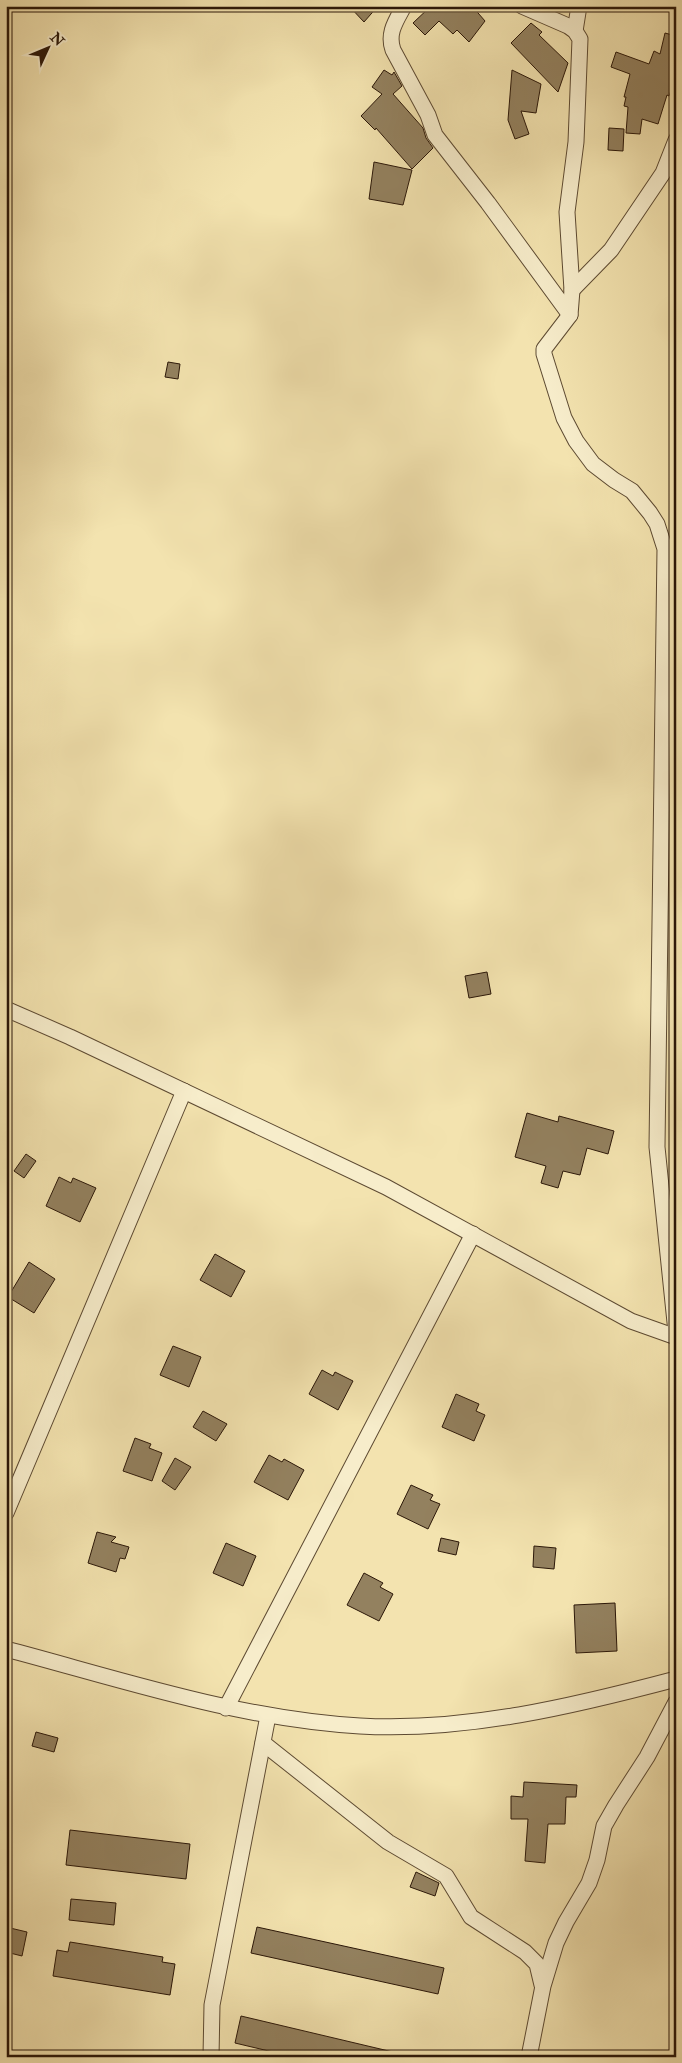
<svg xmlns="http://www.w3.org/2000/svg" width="682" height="2063" font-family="'IM FELL Double Pica',serif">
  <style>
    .building { fill: #93815f; stroke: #2b1708 }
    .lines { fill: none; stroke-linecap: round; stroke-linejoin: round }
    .street-casing { stroke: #5d4a32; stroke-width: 17 }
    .street { stroke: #f7edcb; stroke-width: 15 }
  </style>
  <rect width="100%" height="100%" fill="#f3e3af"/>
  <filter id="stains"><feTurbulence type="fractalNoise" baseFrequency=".004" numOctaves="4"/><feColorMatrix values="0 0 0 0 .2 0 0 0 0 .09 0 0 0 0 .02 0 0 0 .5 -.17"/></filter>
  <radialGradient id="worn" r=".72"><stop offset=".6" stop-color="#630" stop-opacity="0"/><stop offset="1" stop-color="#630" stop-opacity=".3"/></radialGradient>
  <g class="building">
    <polygon points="349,6 378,6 364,22"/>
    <polygon points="431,6 472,6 485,21 469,42 457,30 453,34 439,21 425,35 413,23"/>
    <polygon points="531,23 542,32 539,35 568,63 558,92 511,43"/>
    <polygon points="665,33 676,36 676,76 669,96 667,95 658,124 642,119 640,134 626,133 628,107 624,106 626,97 624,97 630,74 611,67 616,52 649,64 654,51 660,54"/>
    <polygon points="384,70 392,75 394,72 402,86 393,94 423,128 426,138 433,148 412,169 376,128 375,130 361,116 382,94 372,87"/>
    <polygon points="512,70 541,84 536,113 521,111 529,134 515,139 508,120"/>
    <polygon points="609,128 624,129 623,151 608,150"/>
    <polygon points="374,162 412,170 403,205 369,199"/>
    <polygon points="168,362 180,364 178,379 165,377"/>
    <polygon points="487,972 491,994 469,998 465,976"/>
    <polygon points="527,1113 558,1122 559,1116 614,1131 608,1154 587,1148 580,1175 563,1171 558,1188 541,1183 546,1166 515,1157"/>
    <polygon points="26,1154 36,1161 24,1178 14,1171"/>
    <polygon points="59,1177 71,1183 73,1178 96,1188 80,1222 46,1206"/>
    <polygon points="215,1254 245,1271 231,1297 200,1280"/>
    <polygon points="29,1262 55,1279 34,1313 8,1297"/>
    <polygon points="173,1346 201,1357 189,1387 160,1375"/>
    <polygon points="322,1370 333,1376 335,1372 353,1381 338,1410 309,1394"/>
    <polygon points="456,1394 479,1404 476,1411 485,1415 474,1441 442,1427"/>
    <polygon points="203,1411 227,1424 216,1441 193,1427"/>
    <polygon points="135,1438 151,1444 149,1448 162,1453 152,1481 123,1471"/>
    <polygon points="269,1455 282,1462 284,1459 304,1470 288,1500 254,1482"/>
    <polygon points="175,1458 191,1467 175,1490 162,1481"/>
    <polygon points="411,1485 433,1495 430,1500 440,1504 428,1529 397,1514"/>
    <polygon points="97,1532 116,1537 111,1542 129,1547 125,1559 120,1558 116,1572 88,1563"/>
    <polygon points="441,1538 459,1542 456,1555 438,1551"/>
    <polygon points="226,1543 256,1556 243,1586 213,1573"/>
    <polygon points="534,1546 556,1548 554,1569 533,1567"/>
    <polygon points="364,1573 383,1583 380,1587 393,1594 379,1621 347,1605"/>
    <polygon points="615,1603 617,1651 576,1653 574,1605"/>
    <polygon points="36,1732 58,1738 54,1752 32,1746"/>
    <polygon points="524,1782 577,1785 576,1797 566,1797 565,1824 548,1824 545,1863 525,1861 528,1819 511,1819 511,1796 523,1797"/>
    <polygon points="70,1830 190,1844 186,1879 66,1865"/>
    <polygon points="416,1872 439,1883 435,1896 410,1887"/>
    <polygon points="71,1899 116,1903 114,1925 69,1920"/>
    <polygon points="6,1927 27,1932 22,1956 6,1952"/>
    <polygon points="257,1927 444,1968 438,1994 251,1953"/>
    <polygon points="70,1942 163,1957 162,1962 175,1964 170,1995 53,1976 57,1950 68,1952"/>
    <polygon points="241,2016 393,2052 392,2057 294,2057 235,2043"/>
  </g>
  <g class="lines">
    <g class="street-casing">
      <g id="street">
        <path d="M 404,6 C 396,21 387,33 393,50 L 428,115 L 435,135 L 488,203 L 570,315"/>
        <polyline points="522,6 568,26 575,31 580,39 576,142 567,212 572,290 570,315 544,349 544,354 564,418 576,441 593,464 614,480 632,491 650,513 657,524 665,549 657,1147 676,1332"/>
        <polyline points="575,31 579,6"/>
        <polyline points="572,290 611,250 663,173 676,140"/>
        <polyline points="6,1009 70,1037 386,1187 631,1321 676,1337"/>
        <polyline points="6,1513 184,1091"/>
        <path d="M 6,1649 C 123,1680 239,1719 360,1726 C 466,1732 574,1706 676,1679"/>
        <polyline points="226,1708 473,1234"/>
        <polyline points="263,1743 388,1842 446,1876 471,1917 525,1952 537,1964 542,1985"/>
        <polyline points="211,2057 212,2005 268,1716"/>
        <polyline points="529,2057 543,1986 556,1943 566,1922 589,1883 597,1860 604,1826 616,1805 647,1757 676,1702"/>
      </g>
    </g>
    <use href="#street" class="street"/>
  </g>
  <rect width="682" height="2063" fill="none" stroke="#f3e3af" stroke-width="25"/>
  <rect x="8" y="8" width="667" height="2048" fill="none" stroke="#2b1708" stroke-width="2.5"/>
  <rect x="12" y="12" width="657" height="2038" fill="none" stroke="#2b1708"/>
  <g transform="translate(48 48) rotate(46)" stroke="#f7edcb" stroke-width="4" paint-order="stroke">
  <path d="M0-4L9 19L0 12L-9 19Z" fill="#2b1708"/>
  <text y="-8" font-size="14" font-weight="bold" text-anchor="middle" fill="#2b1708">N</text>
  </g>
  <rect width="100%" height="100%" filter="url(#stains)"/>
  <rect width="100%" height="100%" fill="url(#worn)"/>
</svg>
